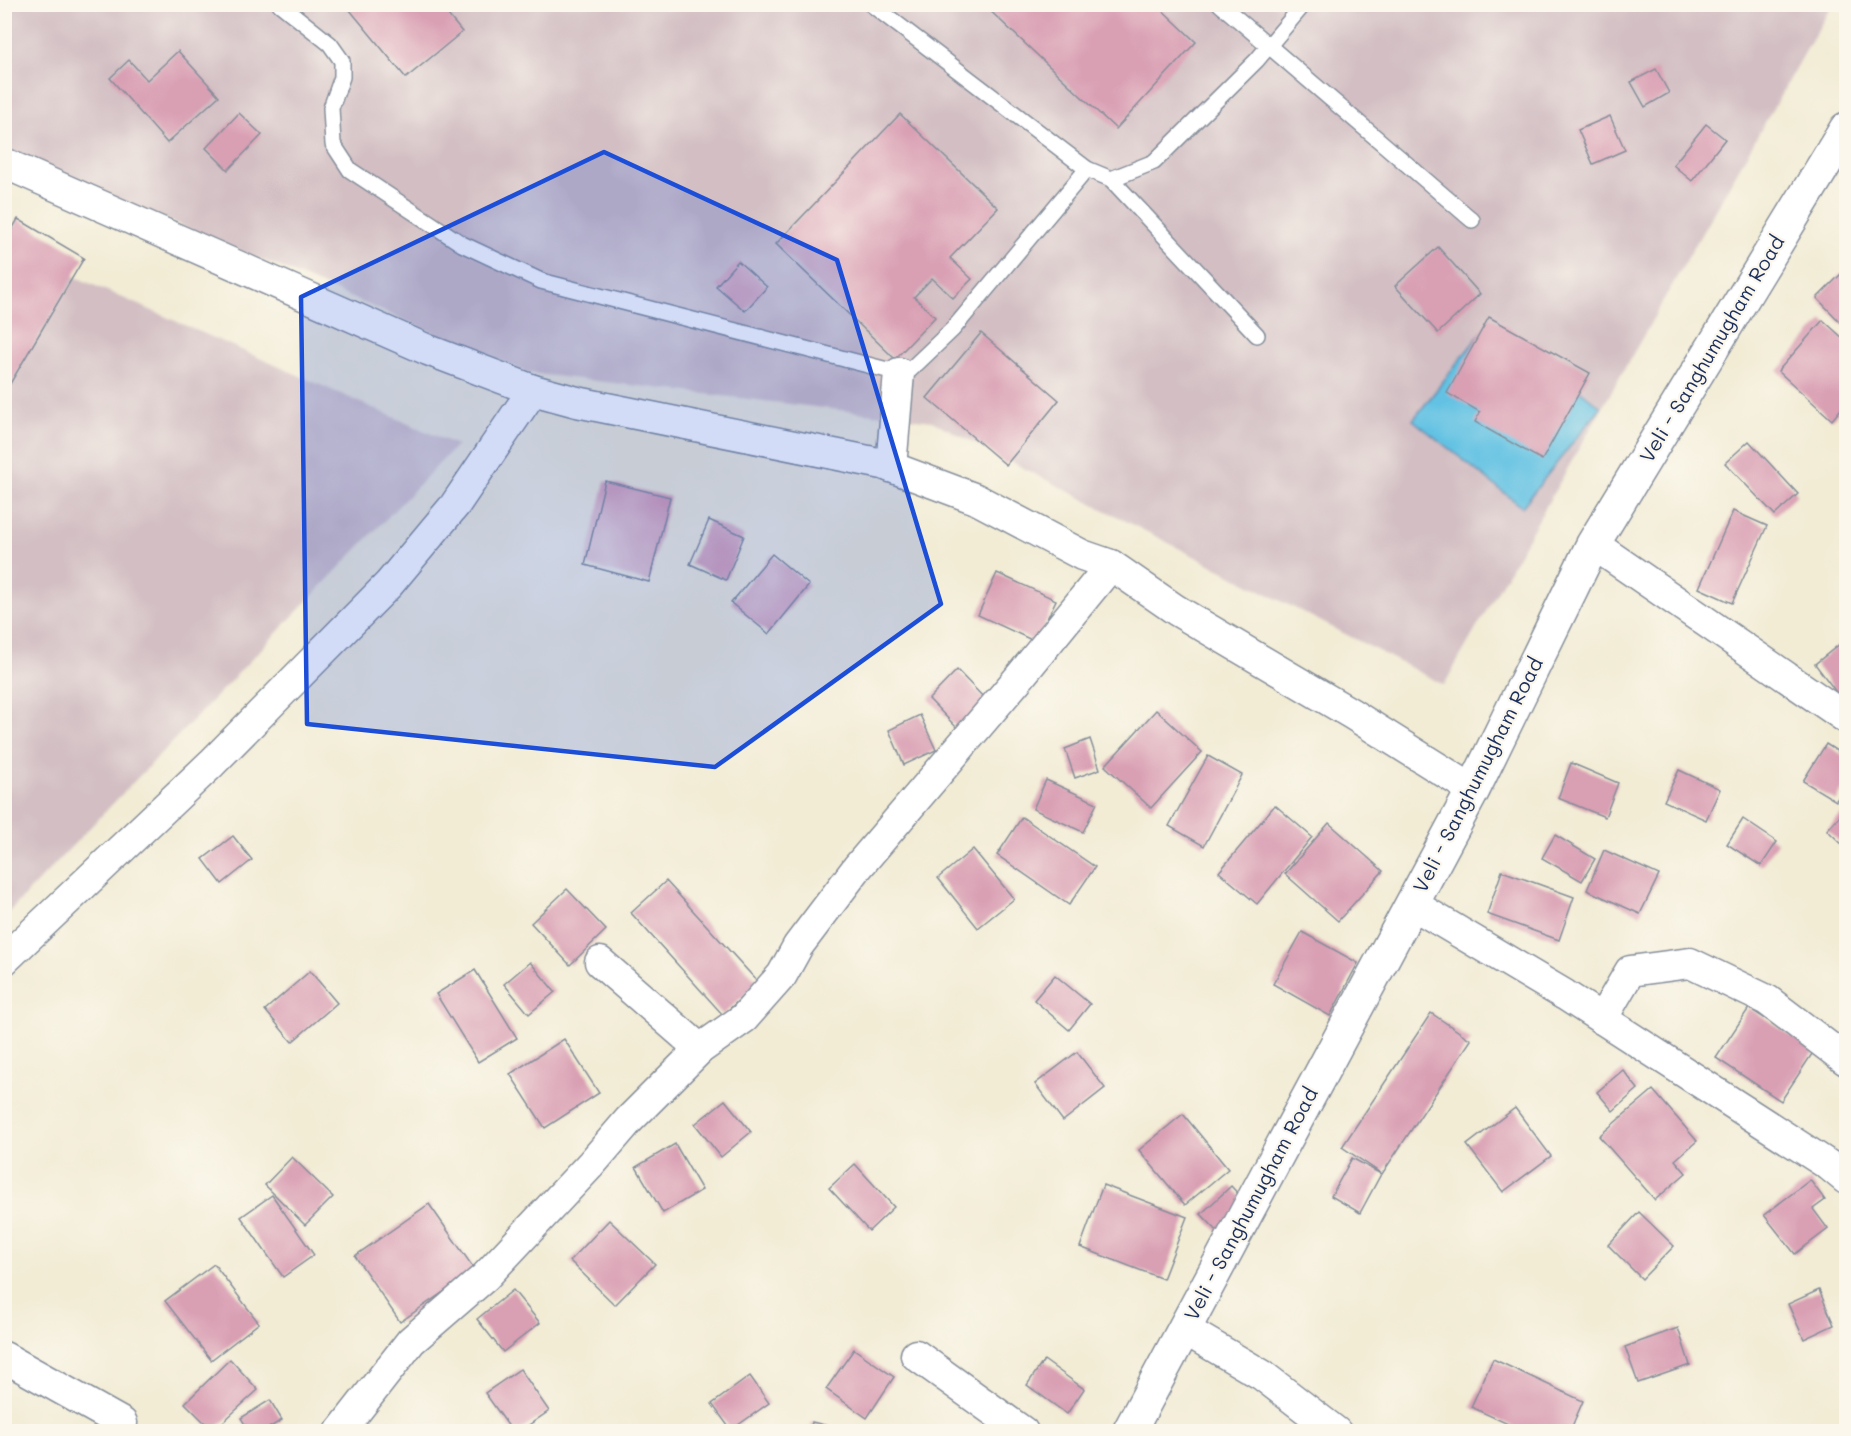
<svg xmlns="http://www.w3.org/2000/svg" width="1851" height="1436" font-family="Mali,sans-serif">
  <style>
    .industrial { fill: #d2bec3 }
    .water { fill: #64c2e3; stroke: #4078a0; stroke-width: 1.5 }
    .building { fill: #d99fb3 }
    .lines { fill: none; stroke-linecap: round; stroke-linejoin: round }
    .lane-casing { stroke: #868e9a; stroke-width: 18 }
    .street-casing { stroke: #868e9a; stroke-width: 33 }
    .secondary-casing { stroke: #868e9a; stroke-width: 36 }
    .lane { stroke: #fff; stroke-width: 15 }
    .street { stroke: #fff; stroke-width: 30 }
    .secondary { stroke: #fff; stroke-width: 33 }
    .marked { fill: #1d4ed8; fill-opacity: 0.2; stroke: #1d4ed8; stroke-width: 4.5; stroke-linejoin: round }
    .labels { text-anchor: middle; stroke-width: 4.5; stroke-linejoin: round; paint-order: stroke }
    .street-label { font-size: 20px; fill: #1b2f5e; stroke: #fbf7ec }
  </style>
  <rect width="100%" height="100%" fill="#fbf7ec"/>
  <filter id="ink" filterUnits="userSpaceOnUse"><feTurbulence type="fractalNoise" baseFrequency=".0167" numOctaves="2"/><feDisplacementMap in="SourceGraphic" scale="12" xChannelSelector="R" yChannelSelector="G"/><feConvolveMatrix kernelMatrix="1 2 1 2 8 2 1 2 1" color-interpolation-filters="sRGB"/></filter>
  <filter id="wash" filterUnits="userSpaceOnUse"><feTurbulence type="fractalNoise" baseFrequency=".008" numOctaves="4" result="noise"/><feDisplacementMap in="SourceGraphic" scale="24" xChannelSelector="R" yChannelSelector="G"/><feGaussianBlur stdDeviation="1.35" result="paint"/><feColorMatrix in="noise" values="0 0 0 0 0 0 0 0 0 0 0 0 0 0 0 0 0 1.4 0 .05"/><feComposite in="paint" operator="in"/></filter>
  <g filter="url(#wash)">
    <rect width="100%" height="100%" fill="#f2ecd5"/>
    <g class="industrial">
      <polygon points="4,5 1832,5 1444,685 932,421 529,373 5,151"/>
      <polygon points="5,246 457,445 5,916"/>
    </g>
    <polygon class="water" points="1491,320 1601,407 1522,507 1413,420"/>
    <g id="blocks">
      <g class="building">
        <polygon points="345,4 439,4 462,32 406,78"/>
        <polygon points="983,4 1156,4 1196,42 1116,129"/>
        <polygon points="178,51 219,96 167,143 110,78 129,60 147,80"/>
        <polygon points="1656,69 1669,93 1645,107 1631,82"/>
        <polygon points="239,113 262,135 228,170 206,148"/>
        <polygon points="900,114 998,208 950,258 972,279 953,298 932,278 914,297 935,317 895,359 776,244"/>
        <polygon points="1610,116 1625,150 1593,164 1578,130"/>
        <polygon points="1706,124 1725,139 1692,181 1673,165"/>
        <polygon points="18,219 84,258 4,394 4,243"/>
        <polygon points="1438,247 1480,294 1438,333 1395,286"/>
        <polygon points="738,261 767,287 745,311 716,286"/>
        <polygon points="1845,270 1846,320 1842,324 1817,298"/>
        <polygon points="1489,317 1590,373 1542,460 1475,422 1480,412 1447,393"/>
        <polygon points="1823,320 1846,341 1846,403 1832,420 1778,371"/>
        <polygon points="981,333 1059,400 1006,465 927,398"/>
        <polygon points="1749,441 1798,494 1775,515 1725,463"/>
        <polygon points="605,481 670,497 649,582 585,565"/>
        <polygon points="1733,511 1767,526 1732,603 1699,588"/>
        <polygon points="709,520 744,536 726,580 690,564"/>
        <polygon points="772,554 809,585 769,634 731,603"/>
        <polygon points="997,573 1056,600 1036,642 978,615"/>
        <polygon points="1846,639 1846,705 1815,664"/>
        <polygon points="957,670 988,702 959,730 929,699"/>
        <polygon points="1156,710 1202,752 1151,808 1105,766"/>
        <polygon points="920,715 936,750 904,765 889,730"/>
        <polygon points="1090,739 1100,769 1075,778 1065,749"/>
        <polygon points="1826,744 1846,757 1846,784 1836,801 1803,781"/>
        <polygon points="1208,756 1242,775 1204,846 1169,826"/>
        <polygon points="1571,763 1618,783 1605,817 1558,798"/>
        <polygon points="1679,770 1720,789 1706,820 1664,801"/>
        <polygon points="1046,780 1097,803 1083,832 1033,809"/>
        <polygon points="1275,805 1312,837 1257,904 1219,872"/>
        <polygon points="1846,809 1846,848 1827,830"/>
        <polygon points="1022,817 1095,867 1069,905 997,855"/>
        <polygon points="1743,819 1777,842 1761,866 1727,844"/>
        <polygon points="1329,823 1383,871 1338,921 1285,874"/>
        <polygon points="1555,835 1595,859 1582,881 1542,858"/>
        <polygon points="233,836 252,860 222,884 203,859"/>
        <polygon points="973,849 1014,899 978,928 938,878"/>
        <polygon points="1604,850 1659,875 1640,914 1587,890"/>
        <polygon points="1502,871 1574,897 1559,940 1487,914"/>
        <polygon points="666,881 758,982 723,1015 631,913"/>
        <polygon points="567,889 606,930 570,965 531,923"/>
        <polygon points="1302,932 1358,963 1330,1016 1273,984"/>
        <polygon points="530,962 555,992 529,1014 504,984"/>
        <polygon points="475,970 517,1038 478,1062 436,994"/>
        <polygon points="310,971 337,1003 292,1042 265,1010"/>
        <polygon points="1055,975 1090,1004 1069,1030 1034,1000"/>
        <polygon points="1749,1008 1814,1051 1781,1101 1716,1058"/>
        <polygon points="1431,1013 1471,1040 1382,1174 1342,1147"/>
        <polygon points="564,1039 599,1093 545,1128 510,1074"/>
        <polygon points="1077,1052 1105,1088 1063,1121 1035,1084"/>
        <polygon points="1623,1070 1638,1089 1613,1111 1597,1092"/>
        <polygon points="1653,1090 1697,1141 1675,1160 1686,1173 1655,1200 1599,1136"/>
        <polygon points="725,1100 751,1132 721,1157 695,1124"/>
        <polygon points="1515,1108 1551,1156 1503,1192 1467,1145"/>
        <polygon points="1183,1114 1228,1169 1185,1205 1139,1150"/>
        <polygon points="675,1144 702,1190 663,1213 636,1167"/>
        <polygon points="292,1157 333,1197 305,1225 265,1185"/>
        <polygon points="1352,1158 1381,1174 1360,1213 1331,1196"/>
        <polygon points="855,1164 894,1207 869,1231 829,1188"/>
        <polygon points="1810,1180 1825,1200 1813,1209 1828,1229 1795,1254 1764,1215"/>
        <polygon points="1103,1185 1187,1217 1163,1279 1080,1247"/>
        <polygon points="1231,1186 1253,1210 1224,1238 1201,1214"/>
        <polygon points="272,1195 314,1255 283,1277 241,1217"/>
        <polygon points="429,1204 475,1270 400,1322 355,1256"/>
        <polygon points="1639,1212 1674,1246 1642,1279 1608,1245"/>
        <polygon points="609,1220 655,1264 615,1305 570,1261"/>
        <polygon points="214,1264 259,1323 211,1360 165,1301"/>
        <polygon points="513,1290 540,1323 503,1352 477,1319"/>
        <polygon points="1819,1290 1834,1325 1804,1339 1788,1304"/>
        <polygon points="1678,1328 1690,1365 1638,1383 1625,1347"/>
        <polygon points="854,1349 894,1377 867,1418 826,1389"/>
        <polygon points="230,1359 258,1390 213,1431 185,1403"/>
        <polygon points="1493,1359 1583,1401 1570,1431 1523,1431 1471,1407"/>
        <polygon points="1044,1360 1084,1389 1067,1414 1027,1385"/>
        <polygon points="520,1369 549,1411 520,1431 512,1431 485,1393"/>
        <polygon points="750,1376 769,1403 731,1430 712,1404"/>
        <polygon points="270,1400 282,1420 264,1431 249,1431 241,1418"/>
        <polygon points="812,1422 849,1431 810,1431"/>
      </g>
    </g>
  </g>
  <g filter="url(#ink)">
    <use href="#blocks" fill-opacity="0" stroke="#868e9a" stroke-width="1.5"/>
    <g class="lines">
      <g class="lane-casing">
        <g id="lane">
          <polyline points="280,4 330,44 342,61 342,77 331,108 333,144 350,170 462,244 541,281 899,373 910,370 953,329 1087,169"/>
          <polyline points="871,4 1087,169 1111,179 1154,162 1257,60 1304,4"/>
          <polyline points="1220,4 1472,220"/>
          <polyline points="1111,179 1257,335"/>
        </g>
      </g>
      <g class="street-casing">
        <g id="street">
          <polyline points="4,163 428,350 533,390 577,402 883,464 976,499 1082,555 1111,565 1176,610 1352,714 1473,790"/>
          <polyline points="891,467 899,373"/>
          <polyline points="1593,544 1846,718"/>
          <polyline points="1412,904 1565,995 1830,1166 1846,1179"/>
          <polyline points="4,960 212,763 389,584 455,505 533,390"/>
          <polyline points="600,962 700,1049"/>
          <polyline points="1602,1019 1630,971 1690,963 1767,1000 1846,1060"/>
          <polyline points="1184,1329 1262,1375 1336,1432"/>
          <polyline points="916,1355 1023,1432"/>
          <polyline points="4,1357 122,1423 118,1432"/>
          <polyline points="340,1432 411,1341 485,1277 592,1163 629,1120 700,1049 744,1018 782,975 798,946 857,868 1018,679 1111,565"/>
        </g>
      </g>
      <g class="secondary-casing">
        <polyline id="secondary" points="1129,1432 1473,790 1593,544 1846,129"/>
      </g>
      <use href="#lane" class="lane"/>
      <use href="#street" class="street"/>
      <use href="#secondary" class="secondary"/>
    </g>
  </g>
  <path class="marked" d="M 604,152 L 837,260 L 941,604 L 715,767 L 307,724 L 301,297 Z"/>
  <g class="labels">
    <g class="street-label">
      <text transform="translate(1712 349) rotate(-59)" y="7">Veli - Sanghumugham Road</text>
      <text transform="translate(1478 775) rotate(-63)" y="7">Veli - Sanghumugham Road</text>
      <text transform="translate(1251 1204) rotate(-62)" y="7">Veli - Sanghumugham Road</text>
    </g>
  </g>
  <rect width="1851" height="1436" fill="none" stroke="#fbf7ec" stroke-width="24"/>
</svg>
